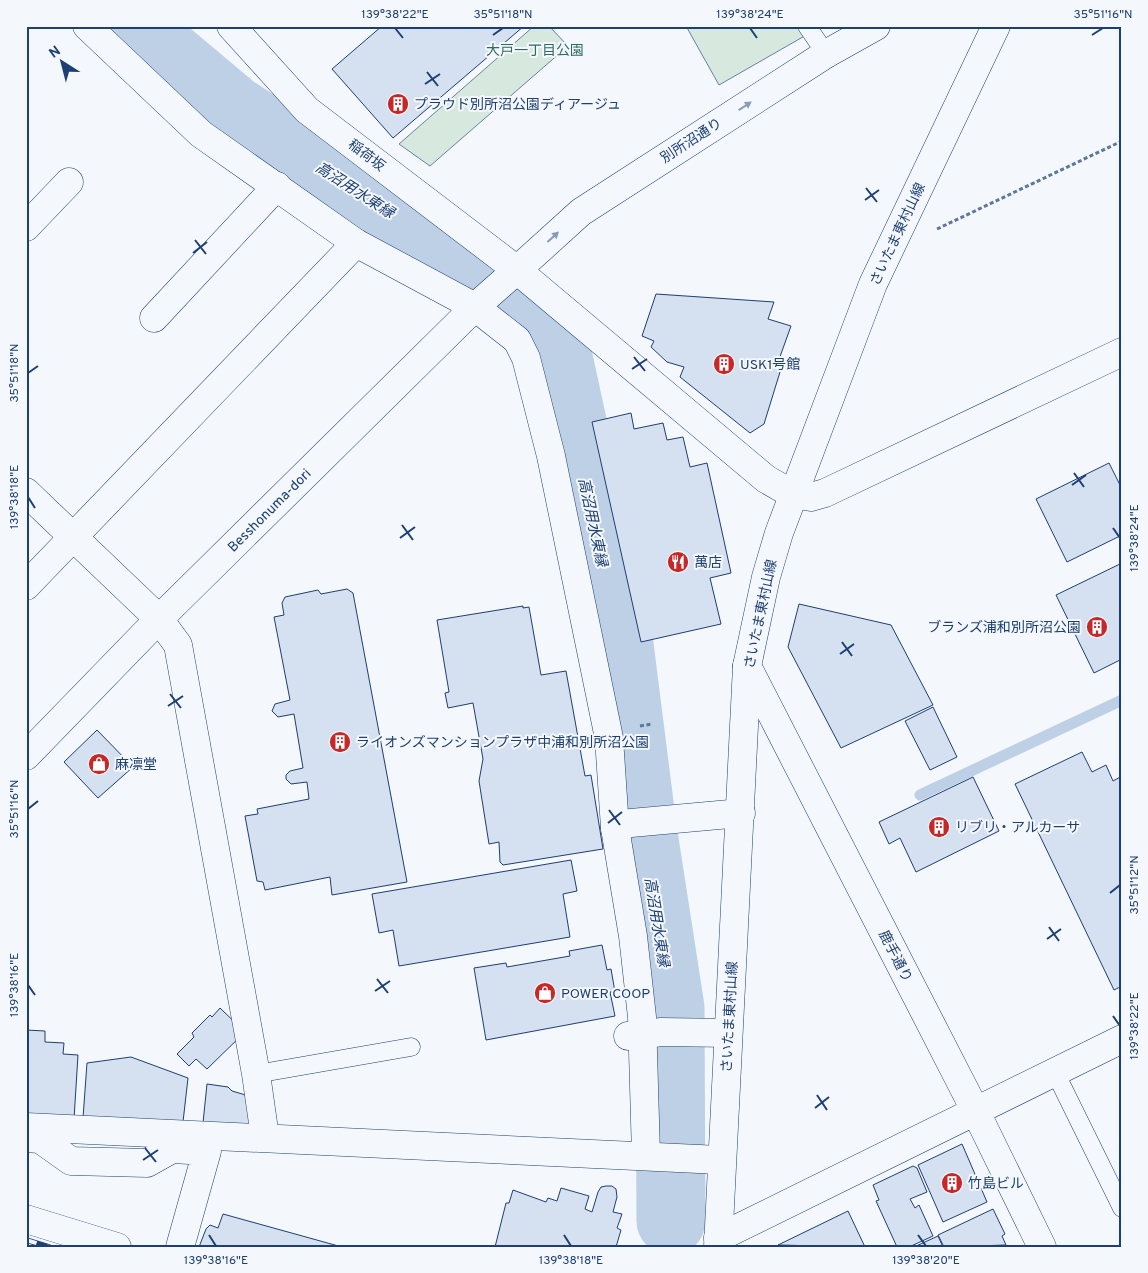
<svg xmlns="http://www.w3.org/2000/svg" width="1148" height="1273" font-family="Overpass,'Noto Sans JP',sans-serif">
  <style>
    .green { fill: #d7e8df; stroke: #687fa3 }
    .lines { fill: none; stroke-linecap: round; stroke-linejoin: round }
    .stream { stroke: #bed0e5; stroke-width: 11 }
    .river { stroke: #bed0e5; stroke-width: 69 }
    .building { fill: #d5e0f0; stroke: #1d3f73 }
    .lane-casing { stroke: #1d3f73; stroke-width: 19 }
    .street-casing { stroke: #1d3f73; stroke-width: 29 }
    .secondary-casing { stroke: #1d3f73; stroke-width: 29 }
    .primary-casing { stroke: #1d3f73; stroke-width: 29 }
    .path { stroke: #5e769c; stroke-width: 3; stroke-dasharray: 4 2.5; stroke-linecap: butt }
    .lane { stroke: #f4f7fb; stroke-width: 18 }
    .street { stroke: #f4f7fb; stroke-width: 28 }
    .secondary { stroke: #f4f7fb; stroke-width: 28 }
    .primary { stroke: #f4f7fb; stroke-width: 28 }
    .rail-casing { stroke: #1d3f73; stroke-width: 5.5 }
    .rail { stroke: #f4f7fb; stroke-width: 4; stroke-dasharray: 11; stroke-linecap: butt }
    .oneway { fill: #889bb7 }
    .ticks { fill: none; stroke: #1d3f73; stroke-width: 2 }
    .labels { text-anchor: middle; stroke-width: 4; stroke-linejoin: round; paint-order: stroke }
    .park-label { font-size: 14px; fill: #2c6c60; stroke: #f4f7fb }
    .poi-label { font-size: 14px; fill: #1d3f73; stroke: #f4f7fb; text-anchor: start }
    .street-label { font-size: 14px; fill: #1d3f73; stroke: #f4f7fb }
    .water-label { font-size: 15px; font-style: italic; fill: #1d3f73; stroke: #f4f7fb }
    .neatline { fill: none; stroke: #1d3f73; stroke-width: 2 }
    .ticks-label { font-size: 12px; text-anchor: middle; fill: #1d3f73 }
  </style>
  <rect width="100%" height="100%" fill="#f4f7fb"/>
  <g class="green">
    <polygon points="534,26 549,26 568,46 430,166 399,144"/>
    <polygon points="686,26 822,26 719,85"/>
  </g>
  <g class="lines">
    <polyline class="stream" points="920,795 1122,700"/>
    <polyline class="river" points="141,26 154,43 234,110 447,250 539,324 547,333 557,353 617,629 642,827 670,1008 671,1221"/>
  </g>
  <g class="building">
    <polygon points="382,26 524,26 393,138 332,69"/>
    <polygon points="656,294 774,302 768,319 791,326 777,365 780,372 764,424 750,433 680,377 684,367 667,362 651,347 654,341 642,336"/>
    <polygon points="631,413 634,429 663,423 667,440 683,437 690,467 707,463 731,573 710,578 721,624 641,642 592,422"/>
    <polygon points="1109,463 1122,489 1122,535 1067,562 1036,499"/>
    <polygon points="1122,563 1122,659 1094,673 1056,595"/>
    <polygon points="347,589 353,593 407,882 332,895 330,877 265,890 263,882 257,881 245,816 258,814 257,809 309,799 307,782 291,784 286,779 286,775 290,771 303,768 294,714 278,717 272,711 275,704 290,700 274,617 284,615 282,603 285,597 318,590 321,594"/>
    <polygon points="799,604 891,625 933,705 841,748 788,647"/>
    <polygon points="523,606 523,608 529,607 541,675 566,671 585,776 591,775 603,849 503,865 500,862 499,842 489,844 479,781 483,759 473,703 448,708 445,693 449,692 437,620"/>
    <polygon points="933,707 957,757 930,770 905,721"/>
    <polygon points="97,730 133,767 98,798 64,762"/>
    <polygon points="1082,752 1092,772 1106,765 1113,781 1122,776 1122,986 1114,990 1015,784"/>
    <polygon points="973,777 999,831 916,872 900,838 889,844 879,822"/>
    <polygon points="571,860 577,891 563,894 570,937 399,966 393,930 379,933 372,894"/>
    <polygon points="602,945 607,970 611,969 615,992 610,992 615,1016 486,1040 474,968 506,963 507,967 570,956 569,951"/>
    <polygon points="220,1008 245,1032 207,1069 196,1059 189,1066 177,1054 194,1037 192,1033 210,1015 212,1017"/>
    <polygon points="26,1030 45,1031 45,1042 64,1043 63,1054 78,1055 74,1119 26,1117"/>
    <polygon points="131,1057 188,1078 183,1122 83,1118 87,1063"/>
    <polygon points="207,1084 228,1087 232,1091 249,1096 252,1125 203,1123"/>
    <polygon points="962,1144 987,1202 943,1222 918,1165"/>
    <polygon points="913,1166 917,1168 927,1192 910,1199 915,1208 919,1205 933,1236 909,1247 897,1247 876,1201 879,1200 873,1185"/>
    <polygon points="606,1186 612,1186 616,1189 617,1197 613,1212 622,1214 617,1228 621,1230 616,1247 495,1247 506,1203 509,1203 513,1190 546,1202 548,1198 557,1201 561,1188 589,1196 585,1209 592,1212 598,1192 601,1187"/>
    <polygon points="993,1209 1005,1234 1002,1236 1006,1245 944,1247 938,1235"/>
    <polygon points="848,1211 865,1247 778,1245"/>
    <polygon points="223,1214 342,1247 199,1247 206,1229 210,1225 218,1228"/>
    <polygon points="938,1236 943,1247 914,1247"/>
  </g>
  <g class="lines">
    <g class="lane-casing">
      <g id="lane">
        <polyline points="807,26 826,54"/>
        <polyline points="1055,1072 1122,1208"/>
        <polyline points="256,1074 411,1047"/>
      </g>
    </g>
    <g class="street-casing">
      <g id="street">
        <polyline points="87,26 201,134 356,243 475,307 517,340 526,358 551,456 609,738 615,828 633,936 642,1017 646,1155"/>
        <polyline points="26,227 69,182"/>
        <polyline points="517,270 581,212 826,54 876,26"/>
        <polyline points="154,318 277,186"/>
        <polyline points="26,492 159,619 178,645 256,1074 265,1137"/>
        <polyline points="792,494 811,497 825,493 1122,352"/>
        <polyline points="26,586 356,243"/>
        <polyline points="615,828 631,823 741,813"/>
        <polyline points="628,1036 662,1032 728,1033"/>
        <polyline points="26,1127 720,1160"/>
        <polyline points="26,1138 40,1139 71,1161 147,1163 172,1149 207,1151 180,1247"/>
        <polyline points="26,1219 117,1247"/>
        <polyline points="718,1238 1122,1039"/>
      </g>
    </g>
    <g class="secondary-casing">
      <g id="secondary">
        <polyline points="231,26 307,110 517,270 766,479 792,494"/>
        <polyline points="747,666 975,1110 1042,1247"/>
        <polyline points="26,756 159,619 475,307 517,270"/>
      </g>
    </g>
    <g class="primary-casing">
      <polyline id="primary" points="718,1247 747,666 766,577 779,533 873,284 996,26"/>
    </g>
    <g class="path">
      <polyline points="937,229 1122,141"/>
      <polyline points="640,726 652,724"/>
    </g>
    <use href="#lane" class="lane"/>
    <use href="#street" class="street"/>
    <use href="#secondary" class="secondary"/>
    <use href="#primary" class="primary"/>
    <g class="rail-casing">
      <polyline id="rail" points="26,1240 49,1247"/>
    </g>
    <use href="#rail" class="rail"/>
  </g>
  <defs><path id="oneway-solid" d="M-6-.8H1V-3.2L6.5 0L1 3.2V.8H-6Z" transform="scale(1.25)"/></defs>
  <g class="oneway">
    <use href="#oneway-solid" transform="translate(745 106) rotate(-33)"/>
    <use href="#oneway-solid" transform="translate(553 237) rotate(-42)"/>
  </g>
  <path class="ticks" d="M 395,28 L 403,38M 750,28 L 757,38M 493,35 L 503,28M 1092,35 L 1103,28M 427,72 L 438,86M 425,84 L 440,74M 866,188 L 877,202M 865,200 L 879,190M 195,240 L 206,254M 193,253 L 207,242M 634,357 L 645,371M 632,369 L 647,359M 28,373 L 38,366M 1074,473 L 1084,487M 1072,485 L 1086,475M 28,497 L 35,508M 402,525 L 413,540M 1113,528 L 1120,538M 400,538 L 415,527M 842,642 L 852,656M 840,654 L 854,644M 170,694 L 181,708M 168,706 L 183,696M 28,809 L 38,801M 609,810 L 620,825M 608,823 L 622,812M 1110,893 L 1120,885M 1049,927 L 1059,941M 1047,939 L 1061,929M 377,979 L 388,993M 28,985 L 35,995M 375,991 L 390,981M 1113,1016 L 1120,1026M 817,1095 L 827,1110M 815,1108 L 829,1097M 145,1148 L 156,1162M 143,1160 L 158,1150M 209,1235 L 216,1246M 564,1235 L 571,1246M 918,1235 L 926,1246"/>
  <defs>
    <g id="building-disc" transform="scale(1.125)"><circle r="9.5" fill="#c62828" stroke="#f4f7fb"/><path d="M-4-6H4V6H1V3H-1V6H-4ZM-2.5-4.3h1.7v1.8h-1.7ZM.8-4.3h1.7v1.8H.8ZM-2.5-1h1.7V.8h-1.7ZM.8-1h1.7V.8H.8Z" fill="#fff"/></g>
    <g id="restaurant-disc" transform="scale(1.125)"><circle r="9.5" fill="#c62828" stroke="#f4f7fb"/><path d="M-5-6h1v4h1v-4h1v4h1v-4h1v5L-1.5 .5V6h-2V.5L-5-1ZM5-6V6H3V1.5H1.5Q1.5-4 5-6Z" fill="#fff"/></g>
    <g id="shop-disc" transform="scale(1.125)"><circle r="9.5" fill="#c62828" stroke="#f4f7fb"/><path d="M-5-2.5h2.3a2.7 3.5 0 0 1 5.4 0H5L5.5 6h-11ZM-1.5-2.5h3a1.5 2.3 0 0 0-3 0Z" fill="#fff"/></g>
  </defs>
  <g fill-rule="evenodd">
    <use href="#building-disc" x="398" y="104"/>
    <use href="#building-disc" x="724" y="364"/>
    <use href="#restaurant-disc" x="678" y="562"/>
    <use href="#building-disc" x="1097" y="627"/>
    <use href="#building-disc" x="340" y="742"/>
    <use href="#shop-disc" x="99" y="764"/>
    <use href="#building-disc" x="939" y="827"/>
    <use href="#shop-disc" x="545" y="993"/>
    <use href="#building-disc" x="952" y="1183"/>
  </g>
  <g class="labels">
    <g class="park-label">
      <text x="535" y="55">大戸一丁目公園</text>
    </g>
    <g class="poi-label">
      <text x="414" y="109">プラウド別所沼公園ディアージュ</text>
      <text x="740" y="369">USK1号館</text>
      <text x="694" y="567">萬店</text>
      <text x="1081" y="632" text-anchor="end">ブランズ浦和別所沼公園</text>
      <text x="356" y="747">ライオンズマンションプラザ中浦和別所沼公園</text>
      <text x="115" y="769">麻凛堂</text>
      <text x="955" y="832">リブリ・アルカーサ</text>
      <text x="561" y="998">POWER COOP</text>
      <text x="968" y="1188">竹島ビル</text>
    </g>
    <g class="street-label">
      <text transform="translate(691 140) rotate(-33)" y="5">別所沼通り</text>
      <text transform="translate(367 155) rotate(37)" y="5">稲荷坂</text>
      <text transform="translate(897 234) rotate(-65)" y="5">さいたま東村山線</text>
      <text transform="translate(269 510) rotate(-45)" y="5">Besshonuma-dori</text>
      <text transform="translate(760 614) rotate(-78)" y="5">さいたま東村山線</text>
      <text transform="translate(896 956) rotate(63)" y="5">鹿手通り</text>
      <text transform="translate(729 1017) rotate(-87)" y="5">さいたま東村山線</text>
    </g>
    <g class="water-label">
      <text transform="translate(355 190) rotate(33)" y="5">高沼用水東縁</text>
      <text transform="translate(593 522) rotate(78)" y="5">高沼用水東縁</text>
      <text transform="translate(657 922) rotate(81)" y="5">高沼用水東縁</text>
    </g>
  </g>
  <rect width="1148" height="1273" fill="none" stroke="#f4f7fb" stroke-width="55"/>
  <g transform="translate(62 62) rotate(324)" stroke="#f4f7fb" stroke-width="4" paint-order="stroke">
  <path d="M0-4L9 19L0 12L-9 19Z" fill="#1d3f73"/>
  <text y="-8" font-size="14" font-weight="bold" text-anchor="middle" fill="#1d3f73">N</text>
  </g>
  <rect x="28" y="28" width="1092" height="1218" class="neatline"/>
  <g class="ticks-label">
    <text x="395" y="18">139°38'22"E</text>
    <text x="503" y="18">35°51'18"N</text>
    <text x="750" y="18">139°38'24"E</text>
    <text x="1103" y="18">35°51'16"N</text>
    <text transform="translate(14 373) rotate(-90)" y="4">35°51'18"N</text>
    <text transform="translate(14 497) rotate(-90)" y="4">139°38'18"E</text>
    <text transform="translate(1134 538) rotate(-90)" y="4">139°38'24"E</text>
    <text transform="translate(14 809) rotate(-90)" y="4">35°51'16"N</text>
    <text transform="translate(1134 885) rotate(-90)" y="4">35°51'12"N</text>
    <text transform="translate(14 985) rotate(-90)" y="4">139°38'16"E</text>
    <text transform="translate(1134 1026) rotate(-90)" y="4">139°38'22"E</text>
    <text x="216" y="1264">139°38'16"E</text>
    <text x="571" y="1264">139°38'18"E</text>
    <text x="926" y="1264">139°38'20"E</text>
  </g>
</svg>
